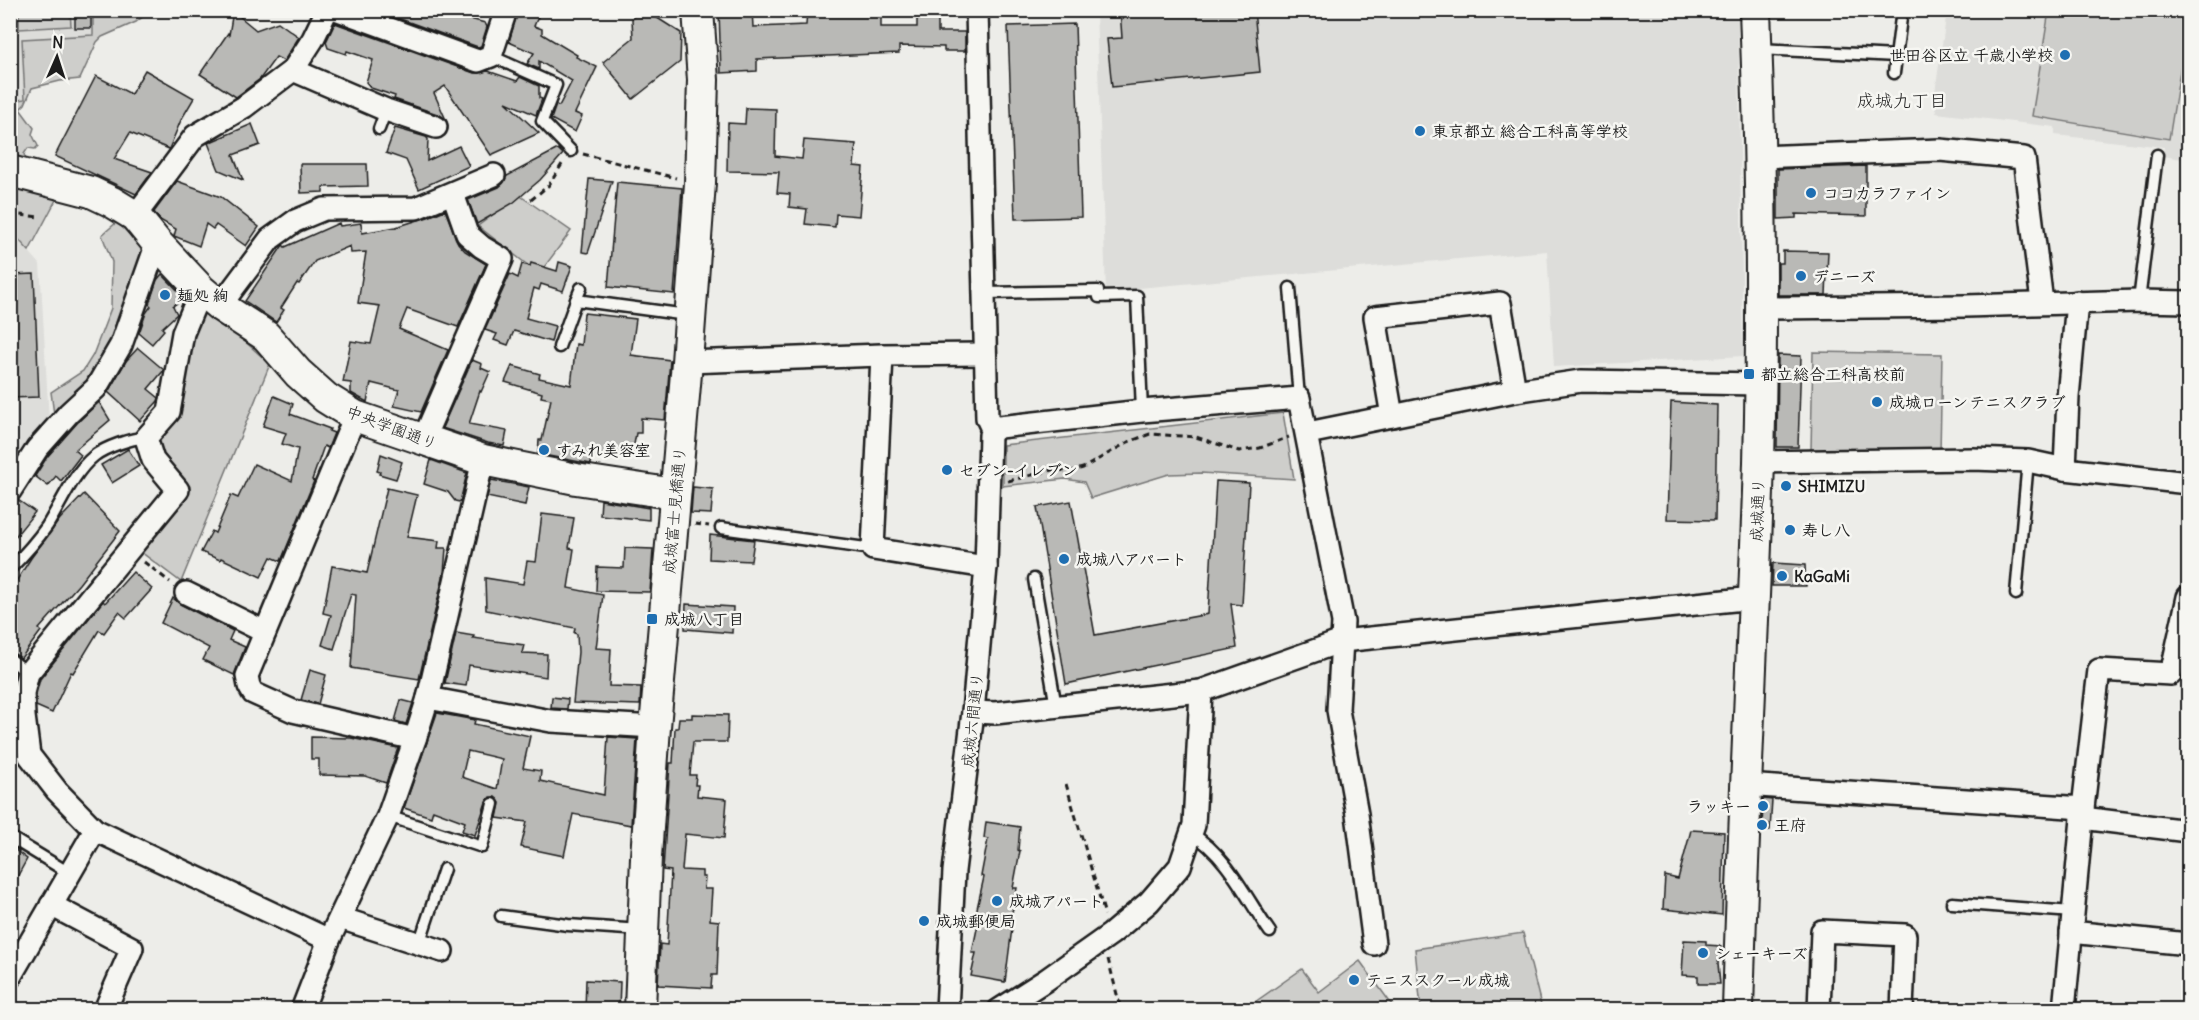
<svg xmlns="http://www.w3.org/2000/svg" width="2199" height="1020" font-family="Delius,'Klee One',sans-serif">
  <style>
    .built { fill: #ddddda }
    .green { fill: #cececb; stroke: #757574; stroke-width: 1.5 }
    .building { fill: #b9b9b6; stroke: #1c1c1c; stroke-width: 1.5; fill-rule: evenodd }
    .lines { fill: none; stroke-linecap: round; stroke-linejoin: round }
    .lane-casing { stroke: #1c1c1c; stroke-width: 15 }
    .street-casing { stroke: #1c1c1c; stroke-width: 26 }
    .secondary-casing { stroke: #1c1c1c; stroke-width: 34 }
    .path { stroke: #1c1c1c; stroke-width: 3; stroke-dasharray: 6 4.5; stroke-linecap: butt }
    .lane { stroke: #f6f6f2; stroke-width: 10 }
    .street { stroke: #f6f6f2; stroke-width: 21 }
    .secondary { stroke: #f6f6f2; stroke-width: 30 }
    .poi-dot { fill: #1f6fb2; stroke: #f6f6f2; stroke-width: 2 }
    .labels { text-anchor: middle; stroke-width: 5; stroke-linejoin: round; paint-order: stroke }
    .poi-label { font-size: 16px; font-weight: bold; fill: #1c1c1c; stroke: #f6f6f2; text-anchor: start }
    .street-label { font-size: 16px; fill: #1c1c1c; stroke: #f6f6f2 }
    .neighbourhood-label { font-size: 18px; fill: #1c1c1c; stroke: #f6f6f2 }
  </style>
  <rect width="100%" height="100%" fill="#edede9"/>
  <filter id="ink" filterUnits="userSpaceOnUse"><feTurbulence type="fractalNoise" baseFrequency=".0167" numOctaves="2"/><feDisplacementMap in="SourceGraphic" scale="12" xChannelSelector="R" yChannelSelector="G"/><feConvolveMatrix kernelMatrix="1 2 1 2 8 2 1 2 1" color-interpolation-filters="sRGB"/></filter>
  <g filter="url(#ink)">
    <g class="built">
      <polygon points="11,11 93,11 93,35 22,39 25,100 11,101"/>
      <polygon points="1096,11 1738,11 1743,356 1554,367 1547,251 1106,291"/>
      <polygon points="1947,11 2188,11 2188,160 2163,156 2164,147 2055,135 2055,127 1936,113 1934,99"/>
      <polygon points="11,231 40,264 49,421 11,465"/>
    </g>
    <g class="green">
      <polygon points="19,11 70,11 71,26 19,29"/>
      <polygon points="93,11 150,11 136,22 102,37 97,42 80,79 60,81 32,88 25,104 20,109 34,128 32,134 38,146 35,149 28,148 24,154 26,162 11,159 11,101 25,99 22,39 93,35"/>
      <polygon points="2049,11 2188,11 2188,21 2169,139 2032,116"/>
      <polygon points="11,184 58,196 29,251 11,231"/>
      <polygon points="519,195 571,231 539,274 478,226"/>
      <polygon points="117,222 143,248 112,346 91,384 54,414 51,392 83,371 93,355 111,308 112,262 102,235"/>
      <polygon points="200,309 240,337 270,364 181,582 137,549 186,490 153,441"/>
      <polygon points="1813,352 1942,354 1940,452 1811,450"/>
      <polygon points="1283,413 1294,479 1201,473 1169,474 1091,498 1084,482 1065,479 1003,486 1003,445"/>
      <polygon points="1523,933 1542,1009 1421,1009 1415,949"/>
      <polygon points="1360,961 1395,1009 1245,1009 1302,969 1319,992"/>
    </g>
    <g class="building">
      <rect x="75" y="10" width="16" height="18"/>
      <polygon points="397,10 473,10 470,19 485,23 487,27 481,46 478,47 395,17"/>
      <polygon points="518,10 541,10 534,26 542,29 542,34 577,55 576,57 597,67 575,113 582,116 575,132 551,119 556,105 559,106 572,81 539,61 539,69 527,64 534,53 509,42"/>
      <polygon points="636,10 651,10 651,14 681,33 680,62 633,99 603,62 633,38 632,19"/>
      <polygon points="719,10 752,10 753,27 806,25 807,10 881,10 881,27 917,27 917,10 935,10 935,15 938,15 938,32 965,32 965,51 944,51 944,47 899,46 899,53 757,59 757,71 721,73"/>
      <polygon points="1120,10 1254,10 1260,72 1112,87 1107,39 1122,38"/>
      <polygon points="233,11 256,30 278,22 299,37 284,61 276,57 260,79 236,97 200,74 228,33 229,35"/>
      <polygon points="335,23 474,73 488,71 517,81 520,77 539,86 539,98 542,99 536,115 506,102 539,133 491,155 445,86 434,93 447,122 440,115 394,99 395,96 371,88 366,82 373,60 347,51 346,54 328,48 326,42"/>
      <polygon points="1075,24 1081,217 1015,219 1008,26"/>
      <polygon points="145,70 194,98 181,120 169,149 130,133 114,159 152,172 136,194 55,156 96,76 131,94"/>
      <polygon points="746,108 776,109 775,156 802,159 804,140 856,144 854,166 863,167 859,216 836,214 835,227 805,224 807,209 789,207 790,194 777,193 779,172 727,171 728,123 745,124"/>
      <polygon points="252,124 260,145 233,155 243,180 219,170 208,143"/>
      <polygon points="395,128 426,137 428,139 427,161 459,146 469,166 419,189 406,160 386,153"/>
      <polygon points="558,149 563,154 540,180 513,203 477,224 468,200 499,187 504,182 507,176"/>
      <polygon points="300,164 367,164 368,186 323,187 323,192 301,193"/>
      <polygon points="1866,166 1866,216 1796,214 1796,218 1778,219 1778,169"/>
      <polygon points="589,179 612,181 588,253 582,252"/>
      <polygon points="177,181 221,197 259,227 246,246 216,225 213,229 206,224 199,246 174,236 176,229 160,220 154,212"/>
      <polygon points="617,182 682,188 674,294 608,287"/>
      <polygon points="445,210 458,243 465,251 486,264 458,327 407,309 399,329 448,350 421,412 394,406 399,390 371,383 367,402 351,393 351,383 343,382 351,341 371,344 380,306 358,303 366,252 351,253 350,246 315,261 299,284 297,283 281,308 284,310 276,322 245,301 283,245 285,247 339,223 340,226 361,223 362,233 396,227 428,217"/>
      <polygon points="1783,251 1828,252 1826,295 1778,295 1778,263 1783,263"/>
      <polygon points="559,262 572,266 563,291 541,284 539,290 534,288 526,318 555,326 551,342 514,331 508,345 494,340 497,334 485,330 510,274 518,278 522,264 530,266 531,263 557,271"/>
      <polygon points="34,274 39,397 10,398 10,275"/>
      <polygon points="162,274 182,295 181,300 173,306 177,314 162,328 164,330 152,344 139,333 146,313 151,306 149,304 157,280"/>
      <polygon points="584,313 636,319 631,355 670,360 665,420 641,418 641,433 636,433 632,456 592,455 591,464 538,454 539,440 542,440 551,399 541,397 542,393 505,382 512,366 540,374 539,378 571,385 576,344 581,345"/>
      <polygon points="138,348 164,370 148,389 159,398 158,401 140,421 108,392 126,361"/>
      <polygon points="1778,355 1801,356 1798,447 1777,447"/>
      <polygon points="472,360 482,364 481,368 490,372 481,392 480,391 469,424 507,431 504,446 488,443 442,428"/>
      <polygon points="274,396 293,404 290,414 330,429 329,431 334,433 328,448 324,446 312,480 314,481 281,561 271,557 261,577 221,558 220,560 201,552 212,531 215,533 231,495 238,498 254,464 292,481 298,449 282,444 286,433 263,426"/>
      <polygon points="99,402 110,420 75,450 81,455 61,481 56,476 48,486 35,476 47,457 78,422"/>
      <polygon points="1671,402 1717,405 1715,520 1667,519"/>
      <polygon points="128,449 139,466 112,483 101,465"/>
      <polygon points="381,454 402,462 396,479 379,474 380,472 377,471"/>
      <polygon points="431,460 467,473 460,502 455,501 448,492 424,484"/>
      <polygon points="491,480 529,487 525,505 487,497"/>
      <polygon points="1216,481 1249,483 1242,605 1231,604 1237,648 1066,684 1037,507 1071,501 1095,635 1208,614"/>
      <polygon points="693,487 713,489 711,514 691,513"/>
      <polygon points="387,488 417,495 407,537 439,541 438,548 446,548 444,573 419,679 351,668 356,595 351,594 334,649 322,645 331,615 323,613 332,566 367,573"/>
      <polygon points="84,494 120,531 79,584 39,629 41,631 21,658 10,652 10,591 31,558 60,519"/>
      <polygon points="18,500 35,512 10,543 10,511"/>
      <polygon points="601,500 649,508 649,520 600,515"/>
      <polygon points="542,514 574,518 569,548 574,549 568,588 603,595 596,648 611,649 609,686 641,687 640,705 573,703 578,652 577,634 574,633 575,628 486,610 485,578 523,584 527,561 536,562"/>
      <polygon points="710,535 754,540 751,561 709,559"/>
      <polygon points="625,548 653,549 650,592 596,591 597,567 624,568"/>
      <polygon points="1773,563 1805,565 1806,586 1772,586"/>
      <polygon points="133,572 152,589 126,618 119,612 104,633 99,630 73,673 71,672 52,713 36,706 36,694 40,679 103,601 105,603"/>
      <polygon points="173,598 180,604 233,631 229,640 245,647 234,675 203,660 209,648 161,623"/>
      <polygon points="686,604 733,607 732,633 685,629"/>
      <polygon points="456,633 474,636 473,638 524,645 522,653 547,654 546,677 469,665 466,686 445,683"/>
      <polygon points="310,670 326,675 318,704 301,700"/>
      <polygon points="552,697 568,699 567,709 551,708"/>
      <polygon points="401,700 413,703 406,724 395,721"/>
      <path d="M 437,713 L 475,720 L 474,724 L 530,736 L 523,768 L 541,771 L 540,781 L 604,795 L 608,737 L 637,739 L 631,825 L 573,814 L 564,856 L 521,847 L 527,822 L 497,818 L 500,803 L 495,797 L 490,797 L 486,802 L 475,835 L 462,831 L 465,822 L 433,810 L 431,817 L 404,808 ZM 468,751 L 502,759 L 497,789 L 462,777 Z"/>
      <polygon points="692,714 728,715 727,742 693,742 690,775 696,775 695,785 698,785 697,796 727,799 724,838 685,834 682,870 702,871 702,877 705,877 704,889 712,889 710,920 719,921 717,975 712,975 711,988 658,985 660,944 667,945 671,871 663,870 670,763 673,763 675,728 678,728 679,718 692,718"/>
      <polygon points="311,737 351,738 398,748 386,783 365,776 319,775 319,759 311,759"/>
      <polygon points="1763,799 1772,800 1770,830 1762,830"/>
      <polygon points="986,822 1020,827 1018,850 1020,851 1013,888 1017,888 1009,927 1012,928 1005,982 971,976 976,953 972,953 980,914 976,913 984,877 981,876 988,839 984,838"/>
      <polygon points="1691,830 1724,832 1722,915 1663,909 1665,876 1678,879"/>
      <polygon points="10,846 27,859 10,890"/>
      <polygon points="1684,940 1706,941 1706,945 1721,946 1718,964 1720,984 1698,984 1698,976 1682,975"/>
      <polygon points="586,980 620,982 619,1010 585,1010"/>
    </g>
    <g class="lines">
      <g class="lane-casing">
        <g id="lane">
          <polyline points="1760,49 1896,56"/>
          <polyline points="491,56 556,85 542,121 571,151"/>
          <polyline points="1894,73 1902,10"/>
          <polyline points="379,129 386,110"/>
          <polyline points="1290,288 1299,398"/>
          <polyline points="985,293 1098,291 1099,297 1137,296 1142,411"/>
          <polyline points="576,300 581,288"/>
          <polyline points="2139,301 2157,155"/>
          <polyline points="559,347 576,300 687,315"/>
          <polyline points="721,528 873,549"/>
          <path d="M 10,569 C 24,555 36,542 47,526 C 61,504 73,473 94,456 C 104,448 133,437 146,438"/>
          <polyline points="1034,579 1056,707"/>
          <polyline points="2016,594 2028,461"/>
          <polyline points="10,659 28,673"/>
          <polyline points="388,816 482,847 493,804"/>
          <path d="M 1191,833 C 1228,856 1246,898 1270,932"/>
          <polyline points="10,837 69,873"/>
          <polyline points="1952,903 2073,912"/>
          <polyline points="501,916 568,925 641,930"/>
          <polyline points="419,944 444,869"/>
        </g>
      </g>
      <g class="street-casing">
        <g id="street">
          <polyline points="338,10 478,61 491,56 506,10"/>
          <polyline points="977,10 987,418 993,431"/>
          <polyline points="293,70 386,110 436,127"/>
          <polyline points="1760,157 1940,150 2024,158 2042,302"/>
          <polyline points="135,216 195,136 244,107 293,70 313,39 327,10"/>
          <polyline points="201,290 183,333 169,412 146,438 153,460 178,490 28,673 23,693 24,716 29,755 57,791 95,830 329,940"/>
          <polyline points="220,306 270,239 295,221 324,209 416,208 494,175"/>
          <polyline points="1761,308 1966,306 2139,301 2188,302"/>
          <polyline points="882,355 873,549 986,567"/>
          <polyline points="687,362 882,355 985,354"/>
          <polyline points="355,416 247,676 249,686 253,693 293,711 415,739"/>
          <polyline points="1392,416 1375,317 1500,303 1515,391"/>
          <polyline points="993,431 999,427 1142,411 1299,398 1343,622 1338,710 1357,814 1374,944"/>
          <polyline points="1308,433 1515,391 1581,381 1760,384"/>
          <polyline points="423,440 502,259 482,247 467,234 453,194"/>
          <polyline points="1759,462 1973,459 2028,461 2065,469 2188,483"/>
          <polyline points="2065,469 2068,397 2077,302"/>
          <polyline points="10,491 37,449 69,413 96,388 121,345 157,243"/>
          <polyline points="186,593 265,632"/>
          <polyline points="428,698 551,721 655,727"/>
          <polyline points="973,712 995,713 1201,691 1342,641 1753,598"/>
          <polyline points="1745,785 2083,808"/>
          <polyline points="2082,818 2188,831"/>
          <polyline points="51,905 132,948 105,1010"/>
          <polyline points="340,918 442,951"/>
          <polyline points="2071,932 2188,944"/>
          <polyline points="10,977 95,830"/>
          <polyline points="302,1010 329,940 388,816 415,739 428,698 483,460"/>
          <polyline points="947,1010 954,871 973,712 986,567 990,435 993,431"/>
          <polyline points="999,1010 1046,980 1111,934 1149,902 1180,866 1194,825 1201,691"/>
          <polyline points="1819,1010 1822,931 1905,935 1902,1010"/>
          <polyline points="2064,1010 2083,808 2099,670 2171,674 2188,597"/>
        </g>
      </g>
      <g class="secondary-casing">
        <g id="secondary">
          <polyline points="10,171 91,192 112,202 135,216 157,243 201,290 220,306 266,336 298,373 326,398 355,416 483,460 576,479 675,494"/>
          <polyline points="640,1010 646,857 655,727 687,362 700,183 703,80 698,10"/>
          <path d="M 1738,1010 C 1743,827 1753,645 1759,462 C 1763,312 1761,161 1755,10"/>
        </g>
      </g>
      <g class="path">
        <polyline points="583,154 676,178"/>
        <polyline points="531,200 549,185 564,161"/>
        <polyline points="10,214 40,217"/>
        <polyline points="1008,481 1056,469 1069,472 1083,468 1128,442 1150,434 1196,437 1239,451 1260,448 1289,437"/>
        <polyline points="695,524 709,526"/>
        <polyline points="144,562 170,582"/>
        <polyline points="1066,784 1105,915"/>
        <polyline points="1108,959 1121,1010"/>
      </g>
      <use href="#lane" class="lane"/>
      <use href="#street" class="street"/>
      <use href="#secondary" class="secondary"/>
    </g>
  </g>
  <g class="poi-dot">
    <circle cx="2065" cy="55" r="6"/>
    <circle cx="1420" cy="131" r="6"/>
    <circle cx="1811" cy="193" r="6"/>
    <circle cx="1801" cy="276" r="6"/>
    <circle cx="165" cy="295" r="6"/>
    <rect x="1743" y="368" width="12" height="12" rx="3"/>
    <circle cx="1877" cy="402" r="6"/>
    <circle cx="544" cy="450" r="6"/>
    <circle cx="947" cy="470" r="6"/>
    <circle cx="1786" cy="486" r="6"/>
    <circle cx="1790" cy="530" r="6"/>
    <circle cx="1064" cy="559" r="6"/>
    <circle cx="1782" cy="576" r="6"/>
    <rect x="646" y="613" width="12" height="12" rx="3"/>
    <circle cx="1763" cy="806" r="6"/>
    <circle cx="1762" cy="825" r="6"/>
    <circle cx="997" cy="901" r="6"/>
    <circle cx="924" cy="921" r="6"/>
    <circle cx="1703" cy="953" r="6"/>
    <circle cx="1354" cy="980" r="6"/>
  </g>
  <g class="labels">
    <g class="poi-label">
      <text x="2053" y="61" text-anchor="end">世田谷区立 千歳小学校</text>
      <text x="1432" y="137">東京都立 総合工科高等学校</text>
      <text x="1823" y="199">ココカラファイン</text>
      <text x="1813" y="282">デニーズ</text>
      <text x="177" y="301">麺処 絢</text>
      <text x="1761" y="380">都立総合工科高校前</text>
      <text x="1889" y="408">成城ローンテニスクラブ</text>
      <text x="556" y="456">すみれ美容室</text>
      <text x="959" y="476">セブン-イレブン</text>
      <text x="1798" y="492">SHIMIZU</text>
      <text x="1802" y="536">寿し八</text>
      <text x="1076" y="565">成城八アパート</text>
      <text x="1794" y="582">KaGaMi</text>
      <text x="664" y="625">成城八丁目</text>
      <text x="1751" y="812" text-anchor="end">ラッキー</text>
      <text x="1774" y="831">王府</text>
      <text x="1009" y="907">成城アパート</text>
      <text x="936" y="927">成城郵便局</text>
      <text x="1715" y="959">シェーキーズ</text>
      <text x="1366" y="986">テニススクール成城</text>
    </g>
    <g class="street-label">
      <text transform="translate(392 427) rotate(21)" y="6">中央学園通り</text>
      <text transform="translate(674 510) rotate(-85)" y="6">成城富士見橋通り</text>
      <text transform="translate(1757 510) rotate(-88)" y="6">成城通り</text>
      <text transform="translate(972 720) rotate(-84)" y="6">成城六間通り</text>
    </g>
    <g class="neighbourhood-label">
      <text x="1902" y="107">成城九丁目</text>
    </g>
  </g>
  <rect width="2199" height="1020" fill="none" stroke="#f6f6f2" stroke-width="36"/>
  <rect x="18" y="18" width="2163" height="984" fill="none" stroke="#1c1c1c" stroke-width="2" filter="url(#ink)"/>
  <g transform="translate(57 57) rotate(3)" stroke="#f6f6f2" stroke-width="4.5" paint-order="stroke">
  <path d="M0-4.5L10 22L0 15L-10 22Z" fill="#1c1c1c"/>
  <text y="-9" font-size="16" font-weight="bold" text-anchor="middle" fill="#1c1c1c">N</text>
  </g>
</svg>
